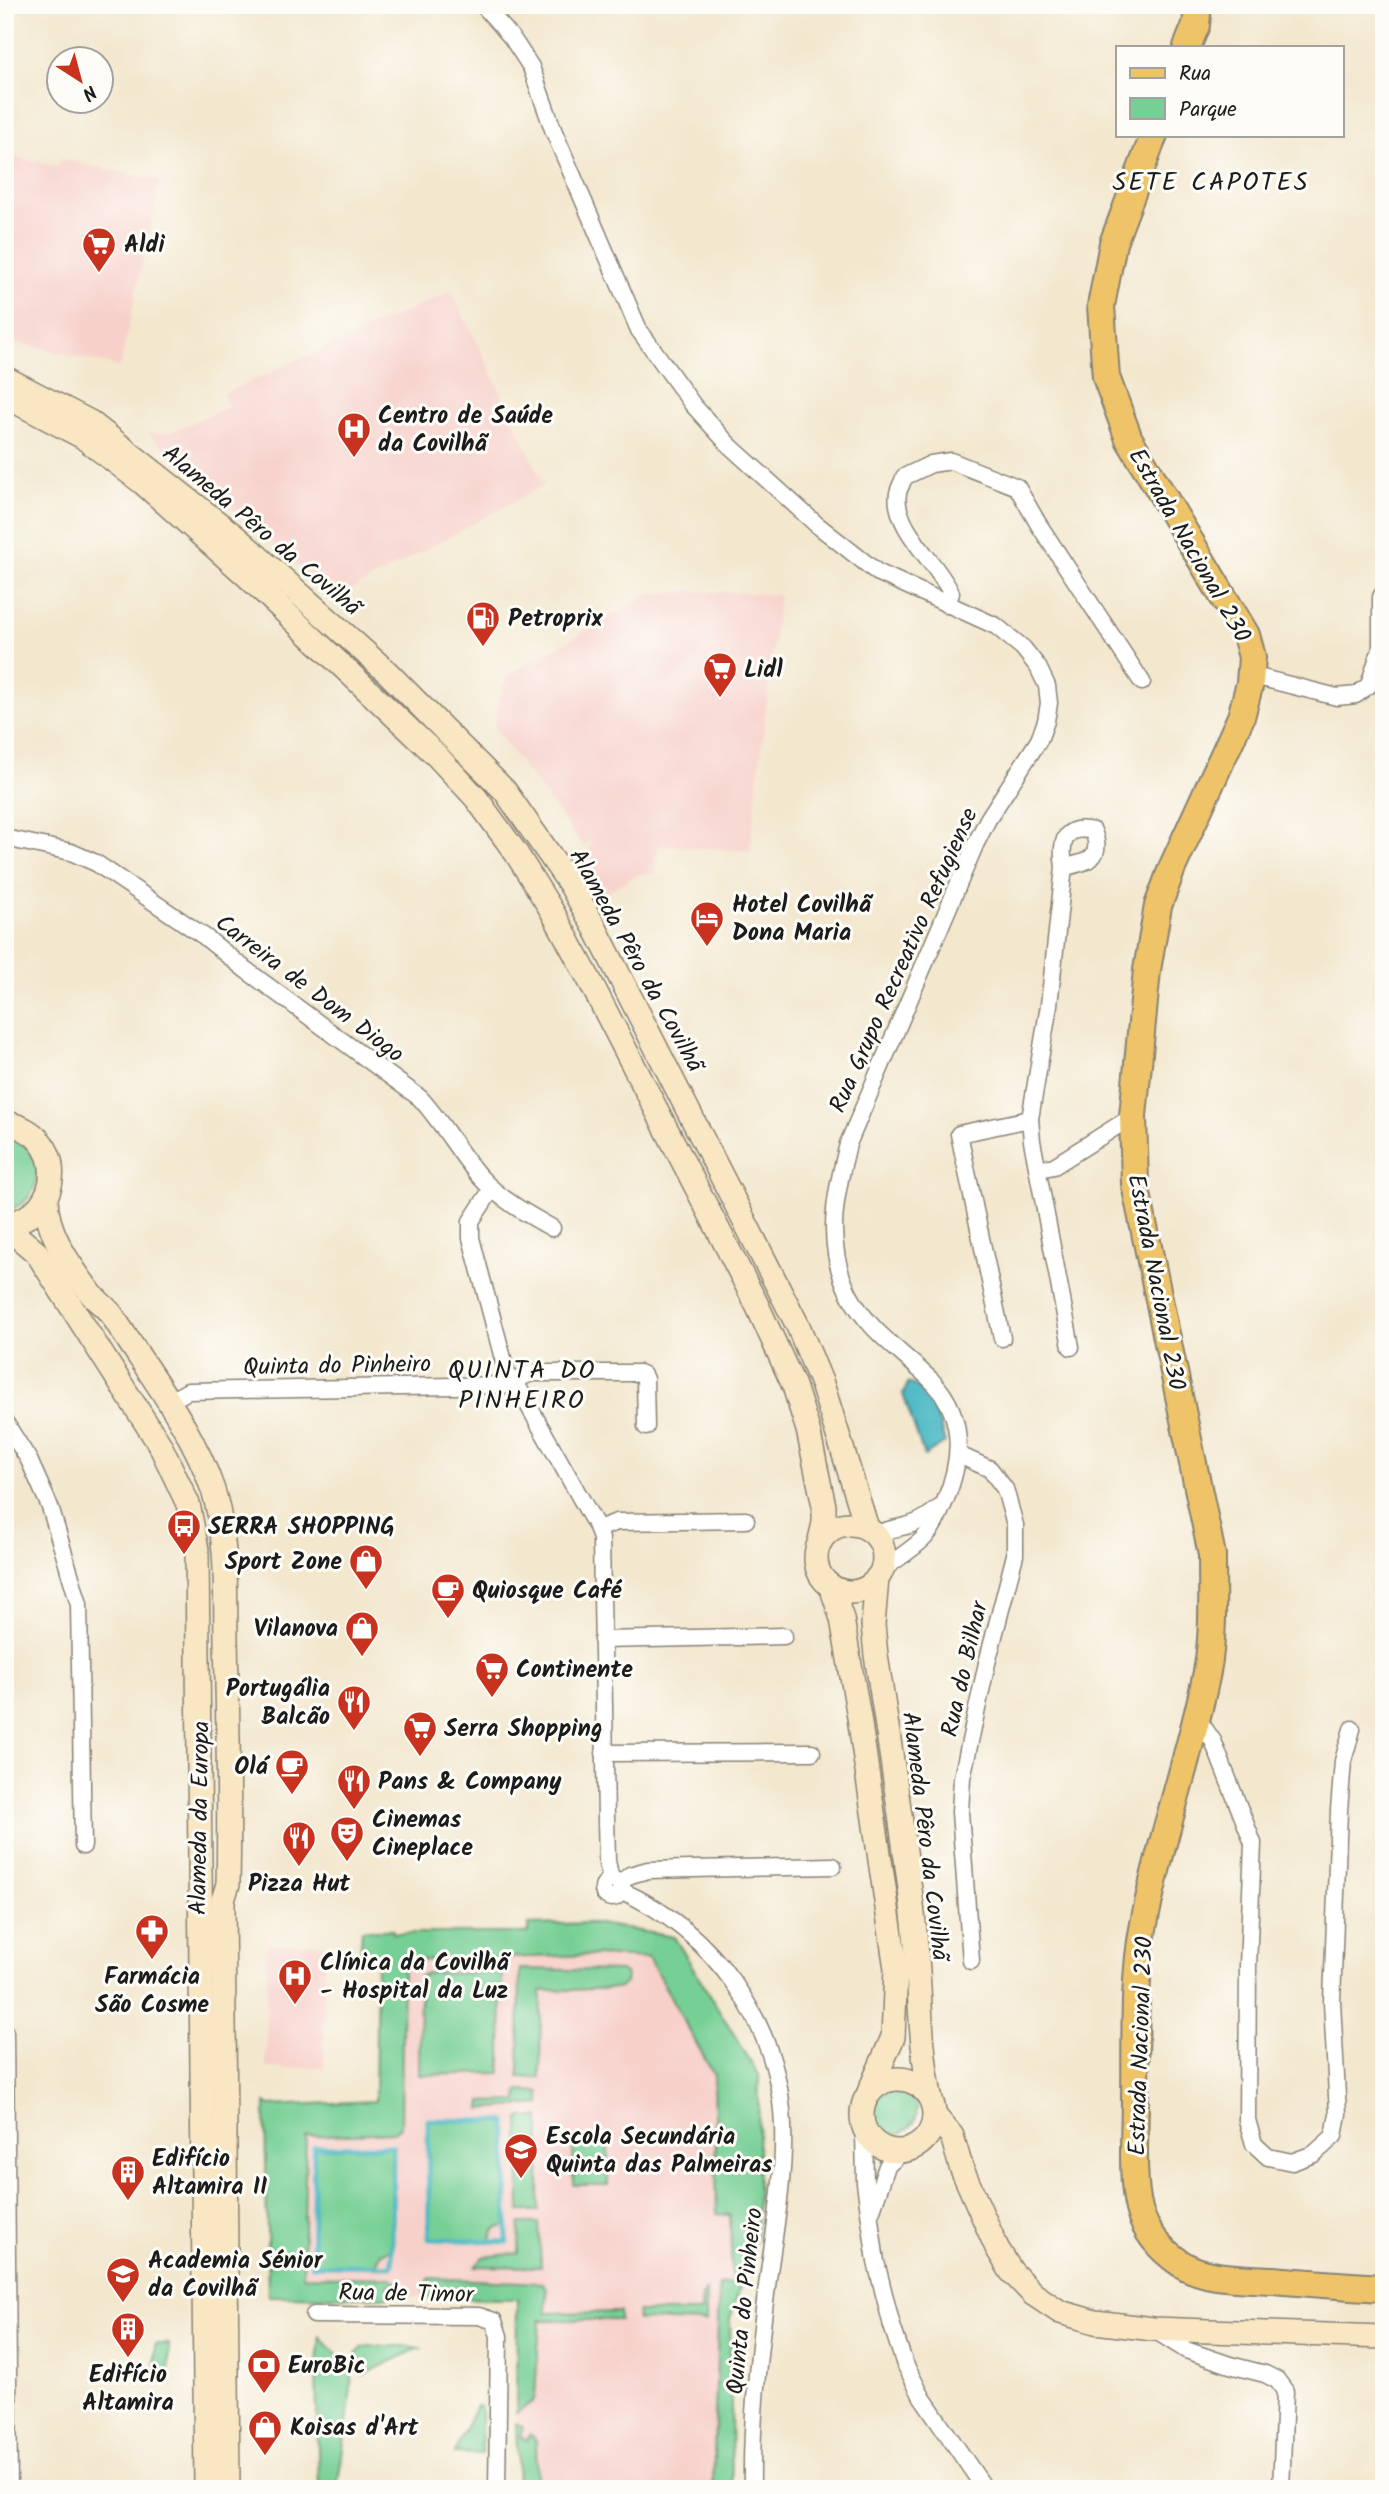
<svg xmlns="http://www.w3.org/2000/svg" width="1389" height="2494" font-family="Kalam,sans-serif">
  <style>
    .built { fill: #f7d0ca }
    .green { fill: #76cf94; stroke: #497658; stroke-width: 2 }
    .water { fill: #49b7c3; stroke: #326a70; stroke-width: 2 }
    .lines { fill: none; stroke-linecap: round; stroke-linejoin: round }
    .stream { stroke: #49b7c3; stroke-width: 5 }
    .minor-casing { stroke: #888275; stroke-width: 19 }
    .secondary-casing { stroke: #888275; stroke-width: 26 }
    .primary-casing { stroke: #888275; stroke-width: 30 }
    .minor { stroke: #fff; stroke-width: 16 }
    .secondary { stroke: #f9e7c3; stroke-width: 23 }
    .primary { stroke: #efc469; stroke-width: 26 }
    .labels { text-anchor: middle; stroke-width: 6; stroke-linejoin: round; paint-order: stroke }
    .poi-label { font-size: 24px; font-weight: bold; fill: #1c1c1c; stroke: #fdfcf7; text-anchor: start }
    .street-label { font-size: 24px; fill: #1c1c1c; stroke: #fdfcf7 }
    .neighbourhood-label { font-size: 26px; letter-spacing: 2px; fill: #1c1c1c; stroke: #fdfcf7 }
  </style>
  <rect width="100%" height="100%" fill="#fdfcf7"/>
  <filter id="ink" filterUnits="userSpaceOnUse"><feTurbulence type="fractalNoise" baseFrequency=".0143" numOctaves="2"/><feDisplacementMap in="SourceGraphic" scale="14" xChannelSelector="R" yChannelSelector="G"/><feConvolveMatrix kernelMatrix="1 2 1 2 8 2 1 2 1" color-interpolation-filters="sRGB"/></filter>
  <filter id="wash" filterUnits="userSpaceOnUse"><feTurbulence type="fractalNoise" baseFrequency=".00686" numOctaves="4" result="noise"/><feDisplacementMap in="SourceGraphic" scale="28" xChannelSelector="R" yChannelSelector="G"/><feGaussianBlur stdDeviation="1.57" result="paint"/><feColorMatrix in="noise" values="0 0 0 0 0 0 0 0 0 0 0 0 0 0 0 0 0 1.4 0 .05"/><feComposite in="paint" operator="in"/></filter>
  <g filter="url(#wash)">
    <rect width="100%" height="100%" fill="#f3e7ce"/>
    <g class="built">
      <polygon points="5,155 57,166 61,159 160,181 120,367 5,340"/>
      <polygon points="451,291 481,350 544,485 335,599 146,432 157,434 172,431 228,407 222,394"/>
      <polygon points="691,591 779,594 750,851 658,845 654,874 638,874 610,890 604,897 585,854 591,846 591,841 583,846 494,728 500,694 509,675 649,594"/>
      <polygon points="593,1923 674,1937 759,2075 757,2234 730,2319 732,2489 518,2489 517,2299 283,2296 285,2125 394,2124 393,1933 527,1933 528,1925"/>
      <polygon points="267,1944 324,1944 324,2068 266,2068"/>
    </g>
    <g class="green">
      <path d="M 5,1137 C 48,1142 47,1205 5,1210 Z"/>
      <polygon points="593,1923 674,1937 759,2075 757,2234 730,2319 732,2489 713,2489 719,2285 732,2284 730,2215 717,2214 714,2075 649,1958 595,1955 403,1961 401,2127 394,2132 306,2136 303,2276 391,2278 400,2284 389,2284 388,2297 268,2296 265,2103 270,2106 375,2101 377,1957 360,1956 362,1930 393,1930 393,1933 528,1933 528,1925"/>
      <polygon points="520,1969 621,1971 627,1976 626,1983 620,1988 541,1991 540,2078 519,2077"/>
      <polygon points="426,1973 499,1973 502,1975 501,2073 419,2075 420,1976"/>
      <circle cx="893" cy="2110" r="24"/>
      <polygon points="519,2091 540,2092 540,2104 481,2109 482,2102 518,2101"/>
      <polygon points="522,2117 540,2117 539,2211 520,2211 519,2121"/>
      <polygon points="428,2120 506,2121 507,2225 495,2229 490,2241 429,2239"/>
      <rect x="573" y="2143" width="35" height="42"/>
      <polygon points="393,2146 392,2249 381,2253 376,2265 312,2265 314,2147"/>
      <polygon points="520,2223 539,2223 541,2267 475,2266 483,2257 519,2253"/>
      <polygon points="430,2278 543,2283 547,2290 546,2313 620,2312 620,2320 540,2320 535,2396 533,2401 516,2413 517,2299 424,2298 425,2285"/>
      <polygon points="706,2291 706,2322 637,2320 638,2312 701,2312 702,2296"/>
      <path d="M 320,2336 C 331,2353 343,2353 351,2373 C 355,2382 339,2471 337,2489 L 319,2489 L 316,2372 Z"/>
      <rect x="155" y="2344" width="14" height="37"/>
      <polygon points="368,2346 409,2346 422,2349 417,2349 363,2375 356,2355 361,2348"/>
      <polygon points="476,2406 481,2407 482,2454 454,2453"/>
      <polygon points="516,2423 523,2427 520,2436 527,2440 530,2434 536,2440 537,2489 518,2489"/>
    </g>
    <path class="water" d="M 908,1383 C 934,1390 938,1420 945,1443 L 924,1456 L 903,1394 Z"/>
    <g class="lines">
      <g class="stream">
        <polygon points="428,2120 506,2121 507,2242 429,2239"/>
        <polygon points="393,2146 392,2266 312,2265 314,2147"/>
      </g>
    </g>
  </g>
  <g filter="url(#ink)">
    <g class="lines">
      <g class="minor-casing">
        <g id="minor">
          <path d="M 483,5 L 512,38 L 531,67 L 554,132 L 639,330 L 693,405 L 730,446 L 816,524 L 877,572 L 996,626 L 1023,648 L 1038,667 L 1047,686 L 1049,703 L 1046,721 L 1039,740 L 988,819 L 975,845 L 848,1144 C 835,1196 824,1244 849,1294 C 869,1332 904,1353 933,1382 C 966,1417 962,1460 945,1501 C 939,1514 934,1528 924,1538 C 912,1550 895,1560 882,1570"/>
          <path d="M 947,605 L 951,593 C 938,564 892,526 898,493 C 899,488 903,482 904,477 L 931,464 L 951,461 L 1017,487 L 1039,525 L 1142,682"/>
          <polyline points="1250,675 1337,697 1356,695 1369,685 1381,648 1381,597 1384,592"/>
          <path d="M 5,838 L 71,852 L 96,863 L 205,937 L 246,970 L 420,1098 C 443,1123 458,1152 480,1177 C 500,1199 527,1214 552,1228"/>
          <path d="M 1064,867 C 1060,842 1064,824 1093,831 C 1104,858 1087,863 1064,867 L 1049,1005 L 1030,1119 L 1032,1141 L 1071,1347"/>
          <polyline points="1039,1169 1054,1166 1133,1116"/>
          <polyline points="492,1189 471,1221 471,1238 510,1385"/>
          <polyline points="1002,1338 959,1134 1030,1119"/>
          <polyline points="515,1385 522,1377 532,1373 639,1373 643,1375 645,1379 646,1427"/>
          <polyline points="168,1402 188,1391 506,1385 518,1387 598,1529 601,1539 606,1819 607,1861 611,1880"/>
          <polyline points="5,1422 29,1460 50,1507 79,1604 83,1846"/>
          <polyline points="959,1455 990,1469 1005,1489 1015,1525 1015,1555 987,1663 962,1778 960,1812 971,1961"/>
          <polyline points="598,1529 617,1522 746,1520"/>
          <path d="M 875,1534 C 904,1524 912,1530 939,1508"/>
          <polyline points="602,1640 784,1636"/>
          <polyline points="1196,1716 1213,1741 1253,1843 1248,1966 1247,2120 1254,2144 1268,2157 1292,2162 1314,2154 1334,2136 1338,2114 1332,2002 1339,1810 1343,1761 1352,1729"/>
          <polyline points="604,1753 812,1752"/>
          <circle cx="612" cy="1889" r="9"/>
          <polyline points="619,1884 630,1875 648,1870 833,1866"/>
          <path d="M 620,1890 C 713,1931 779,2023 783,2125 C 785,2181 773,2238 766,2294 C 758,2358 751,2423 752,2489"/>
          <polyline points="5,2032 9,2489"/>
          <polyline points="864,2129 865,2183 876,2262 892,2326 904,2362 922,2397 985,2489"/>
          <polyline points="872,2210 887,2166 903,2151"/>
          <polyline points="314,2315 479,2316 494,2321 499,2336 497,2489"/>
          <polyline points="1156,2331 1186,2350 1230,2365 1265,2374 1277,2380 1285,2391 1281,2489"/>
        </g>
      </g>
      <g class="secondary-casing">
        <g id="secondary">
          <polyline points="5,378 90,422 237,538 387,672 505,791 570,884 595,928 798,1326 822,1384 867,1528"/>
          <polyline points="5,396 83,437 143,483 246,575 435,754 476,798 516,853 552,911 590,981 757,1305 794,1386 808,1430 824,1506 824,1523 820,1540"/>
          <path d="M 5,1123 C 68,1133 66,1214 5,1225"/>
          <path d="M 46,1198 C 46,1232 69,1264 89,1291 C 95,1300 105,1306 112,1315 C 147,1371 192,1427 213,1490 C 228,1538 225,1589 226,1639 C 228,1720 230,1802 228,1884 L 223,1900 L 228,2489"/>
          <polyline points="5,1226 37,1253 160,1445 188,1504 197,1550 206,2489"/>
          <circle cx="850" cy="1558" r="34"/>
          <path d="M 877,1578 L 873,1625 L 876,1655 C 889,1741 903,1827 913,1914 C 921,1976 918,2039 931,2100"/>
          <polyline points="831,1586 842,1619 859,1717 896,1969 893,2037 869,2092"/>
          <circle cx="898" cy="2115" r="36"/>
          <polyline points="935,2116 952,2136 961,2167 997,2248 1011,2271 1033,2294 1060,2312 1095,2322 1153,2329 1384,2337"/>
        </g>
      </g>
      <g class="primary-casing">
        <g id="primary">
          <polyline points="1187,47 1196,25 1198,5"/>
          <path d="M 1154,135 L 1113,243 L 1101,306 L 1106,377 L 1129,439 L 1246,635 L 1252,657 L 1250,683 L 1241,717 L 1172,868 L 1158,906 L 1147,970 L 1133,1116 L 1135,1184 L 1212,1555 C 1212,1594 1214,1634 1207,1672 C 1190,1758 1159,1842 1143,1929 C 1133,1984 1136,2042 1135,2098 C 1135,2131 1131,2178 1139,2209 C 1145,2232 1161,2250 1180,2263 C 1205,2280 1244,2278 1273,2280 C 1310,2283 1347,2286 1384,2288"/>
        </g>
      </g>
      <use href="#minor" class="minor"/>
      <use href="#secondary" class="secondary"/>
      <use href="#primary" class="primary"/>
    </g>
  </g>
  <defs>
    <g id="supermarket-pin" transform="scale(1.75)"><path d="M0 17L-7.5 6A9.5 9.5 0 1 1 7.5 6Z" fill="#c8321e" stroke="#fdfcf7"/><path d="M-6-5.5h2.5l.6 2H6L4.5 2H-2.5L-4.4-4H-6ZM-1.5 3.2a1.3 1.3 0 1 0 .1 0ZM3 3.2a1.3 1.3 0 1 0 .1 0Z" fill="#fff"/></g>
    <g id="hospital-pin" transform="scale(1.75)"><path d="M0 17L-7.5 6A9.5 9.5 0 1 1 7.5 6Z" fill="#c8321e" stroke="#fdfcf7"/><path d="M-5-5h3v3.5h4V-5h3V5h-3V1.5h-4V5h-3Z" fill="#fff"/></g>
    <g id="fuel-pin" transform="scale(1.75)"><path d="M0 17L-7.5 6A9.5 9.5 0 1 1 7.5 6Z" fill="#c8321e" stroke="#fdfcf7"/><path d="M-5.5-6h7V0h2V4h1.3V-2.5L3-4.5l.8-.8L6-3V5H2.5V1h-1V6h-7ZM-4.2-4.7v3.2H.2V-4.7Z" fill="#fff"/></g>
    <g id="hotel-pin" transform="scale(1.75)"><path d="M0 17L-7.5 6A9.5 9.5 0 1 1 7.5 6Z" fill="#c8321e" stroke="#fdfcf7"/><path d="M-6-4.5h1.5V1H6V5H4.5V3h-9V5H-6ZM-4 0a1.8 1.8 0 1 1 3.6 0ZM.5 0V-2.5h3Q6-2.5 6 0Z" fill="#fff"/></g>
    <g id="bus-pin" transform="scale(1.75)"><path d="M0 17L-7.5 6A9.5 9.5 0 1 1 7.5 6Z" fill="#c8321e" stroke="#fdfcf7"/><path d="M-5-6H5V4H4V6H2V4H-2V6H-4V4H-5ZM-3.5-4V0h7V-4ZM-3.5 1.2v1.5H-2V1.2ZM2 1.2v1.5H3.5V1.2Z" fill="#fff"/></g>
    <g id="shop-pin" transform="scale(1.75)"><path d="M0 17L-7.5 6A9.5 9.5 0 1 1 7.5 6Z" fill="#c8321e" stroke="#fdfcf7"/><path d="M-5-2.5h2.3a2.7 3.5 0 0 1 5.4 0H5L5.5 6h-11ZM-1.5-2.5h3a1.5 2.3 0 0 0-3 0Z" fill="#fff"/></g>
    <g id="cafe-pin" transform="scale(1.75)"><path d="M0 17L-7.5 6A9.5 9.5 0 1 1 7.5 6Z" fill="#c8321e" stroke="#fdfcf7"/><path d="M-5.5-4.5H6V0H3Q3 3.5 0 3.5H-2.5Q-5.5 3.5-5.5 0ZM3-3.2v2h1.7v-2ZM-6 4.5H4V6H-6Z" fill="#fff"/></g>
    <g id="restaurant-pin" transform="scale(1.75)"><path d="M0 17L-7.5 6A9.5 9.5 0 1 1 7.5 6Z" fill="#c8321e" stroke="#fdfcf7"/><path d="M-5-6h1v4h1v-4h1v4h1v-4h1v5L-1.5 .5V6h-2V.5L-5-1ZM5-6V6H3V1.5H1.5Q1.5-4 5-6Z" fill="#fff"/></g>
    <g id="theatre-pin" transform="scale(1.75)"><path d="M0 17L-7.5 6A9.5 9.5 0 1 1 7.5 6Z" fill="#c8321e" stroke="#fdfcf7"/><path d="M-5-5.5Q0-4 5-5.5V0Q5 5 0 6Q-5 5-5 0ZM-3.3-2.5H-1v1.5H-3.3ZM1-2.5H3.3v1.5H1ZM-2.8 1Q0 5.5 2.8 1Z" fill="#fff"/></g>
    <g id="pharmacy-pin" transform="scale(1.75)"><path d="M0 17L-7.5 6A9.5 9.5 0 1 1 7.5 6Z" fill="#c8321e" stroke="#fdfcf7"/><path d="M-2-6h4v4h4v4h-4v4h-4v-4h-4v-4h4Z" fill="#fff"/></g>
    <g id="school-pin" transform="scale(1.75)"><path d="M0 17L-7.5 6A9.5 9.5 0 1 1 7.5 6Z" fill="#c8321e" stroke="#fdfcf7"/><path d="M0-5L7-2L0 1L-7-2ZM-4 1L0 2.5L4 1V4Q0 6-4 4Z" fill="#fff"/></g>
    <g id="building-pin" transform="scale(1.75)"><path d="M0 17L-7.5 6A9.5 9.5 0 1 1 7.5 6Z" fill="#c8321e" stroke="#fdfcf7"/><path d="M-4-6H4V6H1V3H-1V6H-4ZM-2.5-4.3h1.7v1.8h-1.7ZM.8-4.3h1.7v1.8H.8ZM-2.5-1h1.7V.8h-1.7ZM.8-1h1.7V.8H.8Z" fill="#fff"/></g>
    <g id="university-pin" transform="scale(1.75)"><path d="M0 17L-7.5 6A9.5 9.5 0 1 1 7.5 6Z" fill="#c8321e" stroke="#fdfcf7"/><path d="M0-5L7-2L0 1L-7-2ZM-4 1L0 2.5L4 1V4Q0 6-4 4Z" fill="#fff"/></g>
    <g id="bank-pin" transform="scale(1.75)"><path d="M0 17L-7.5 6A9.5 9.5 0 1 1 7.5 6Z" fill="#c8321e" stroke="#fdfcf7"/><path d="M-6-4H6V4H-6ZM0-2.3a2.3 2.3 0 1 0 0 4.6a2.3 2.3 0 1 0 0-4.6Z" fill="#fff"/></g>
  </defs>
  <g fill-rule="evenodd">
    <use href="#supermarket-pin" x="99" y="244"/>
    <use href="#hospital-pin" x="354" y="429"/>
    <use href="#fuel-pin" x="483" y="618"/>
    <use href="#supermarket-pin" x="720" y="669"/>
    <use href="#hotel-pin" x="707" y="918"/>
    <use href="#bus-pin" x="184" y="1526"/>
    <use href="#shop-pin" x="366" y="1561"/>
    <use href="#cafe-pin" x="448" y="1590"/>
    <use href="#shop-pin" x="362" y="1628"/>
    <use href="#supermarket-pin" x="492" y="1669"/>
    <use href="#restaurant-pin" x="354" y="1702"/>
    <use href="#supermarket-pin" x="420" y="1728"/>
    <use href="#cafe-pin" x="292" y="1766"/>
    <use href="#restaurant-pin" x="354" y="1781"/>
    <use href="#theatre-pin" x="347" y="1833"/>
    <use href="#restaurant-pin" x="299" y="1838"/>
    <use href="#pharmacy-pin" x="152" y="1931"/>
    <use href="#hospital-pin" x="295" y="1976"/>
    <use href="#school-pin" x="521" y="2150"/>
    <use href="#building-pin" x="128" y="2172"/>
    <use href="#university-pin" x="123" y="2274"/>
    <use href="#building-pin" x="128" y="2329"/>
    <use href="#bank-pin" x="264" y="2365"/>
    <use href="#shop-pin" x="265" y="2427"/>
  </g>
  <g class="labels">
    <g class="poi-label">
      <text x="124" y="252">Aldi</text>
      <text x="378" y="423">Centro de Saúde<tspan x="378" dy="28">da Covilhã</tspan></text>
      <text x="508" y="626">Petroprix</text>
      <text x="744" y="677">Lidl</text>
      <text x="732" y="912">Hotel Covilhã<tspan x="732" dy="28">Dona Maria</tspan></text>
      <text x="208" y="1534">SERRA SHOPPING</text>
      <text x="342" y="1569" text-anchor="end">Sport Zone</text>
      <text x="472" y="1598">Quiosque Café</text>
      <text x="338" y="1636" text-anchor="end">Vilanova</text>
      <text x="516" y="1677">Continente</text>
      <text x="330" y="1696" text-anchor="end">Portugália<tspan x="330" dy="28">Balcão</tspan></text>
      <text x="444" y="1736">Serra Shopping</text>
      <text x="268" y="1774" text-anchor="end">Olá</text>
      <text x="378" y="1789">Pans &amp; Company</text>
      <text x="372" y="1827">Cinemas<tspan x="372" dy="28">Cineplace</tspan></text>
      <text x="299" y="1891" text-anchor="middle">Pizza Hut</text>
      <text x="320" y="1970">Clínica da Covilhã<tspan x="320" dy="28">- Hospital da Luz</tspan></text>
      <text x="152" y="1984" text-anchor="middle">Farmácia<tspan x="152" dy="28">São Cosme</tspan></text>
      <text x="546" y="2144">Escola Secundária<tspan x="546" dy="28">Quinta das Palmeiras</tspan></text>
      <text x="152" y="2166">Edifício<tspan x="152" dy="28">Altamira II</tspan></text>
      <text x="148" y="2268">Academia Sénior<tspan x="148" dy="28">da Covilhã</tspan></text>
      <text x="288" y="2373">EuroBic</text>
      <text x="128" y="2382" text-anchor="middle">Edifício<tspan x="128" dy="28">Altamira</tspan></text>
      <text x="290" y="2435">Koisas d'Art</text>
    </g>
    <g class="street-label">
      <text transform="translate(262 530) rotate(40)" y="8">Alameda Pêro da Covilhã</text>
      <text transform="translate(1190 545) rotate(60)" y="8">Estrada Nacional 230</text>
      <text transform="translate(637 960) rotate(61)" y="8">Alameda Pêro da Covilhã</text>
      <text transform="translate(903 960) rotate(-66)" y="8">Rua Grupo Recreativo Refugiense</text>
      <text transform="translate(310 988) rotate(37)" y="8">Carreira de Dom Diogo</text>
      <text transform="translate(1157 1282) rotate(79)" y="8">Estrada Nacional 230</text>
      <text transform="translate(337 1365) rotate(-1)" y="8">Quinta do Pinheiro</text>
      <text transform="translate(964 1669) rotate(-77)" y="8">Rua do Bilhar</text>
      <text transform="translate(199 1818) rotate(-89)" y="8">Alameda da Europa</text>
      <text transform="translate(926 1836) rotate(83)" y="8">Alameda Pêro da Covilhã</text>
      <text transform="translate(1140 2046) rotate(-88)" y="8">Estrada Nacional 230</text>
      <text transform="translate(406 2293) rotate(1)" y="8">Rua de Timor</text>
      <text transform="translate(744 2301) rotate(-84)" y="8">Quinta do Pinheiro</text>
    </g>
    <g class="neighbourhood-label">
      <text x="1211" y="190">SETE CAPOTES</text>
      <text x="522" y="1378">QUINTA DO<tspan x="522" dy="30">PINHEIRO</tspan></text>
    </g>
  </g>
  <rect width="1389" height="2494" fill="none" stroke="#fdfcf7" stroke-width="28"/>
  <rect x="1116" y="46" width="228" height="91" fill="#fdfcf7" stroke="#a3a29f" stroke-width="2"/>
  <rect x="1130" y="68" width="35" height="10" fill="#efc469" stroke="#a3a29f" stroke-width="2"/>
  <text x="1179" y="80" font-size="21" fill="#1c1c1c">Rua</text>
  <rect x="1130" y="98" width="35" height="21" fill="#76cf94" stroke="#a3a29f" stroke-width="2"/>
  <text x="1179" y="116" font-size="21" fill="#1c1c1c">Parque</text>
  <g transform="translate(80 80) rotate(144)"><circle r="33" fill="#fdfcf7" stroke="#a3a29f" stroke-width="2"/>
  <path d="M0-5L12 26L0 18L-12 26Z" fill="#c8321e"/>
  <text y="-10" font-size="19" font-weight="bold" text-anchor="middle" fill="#1c1c1c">N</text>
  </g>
</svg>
